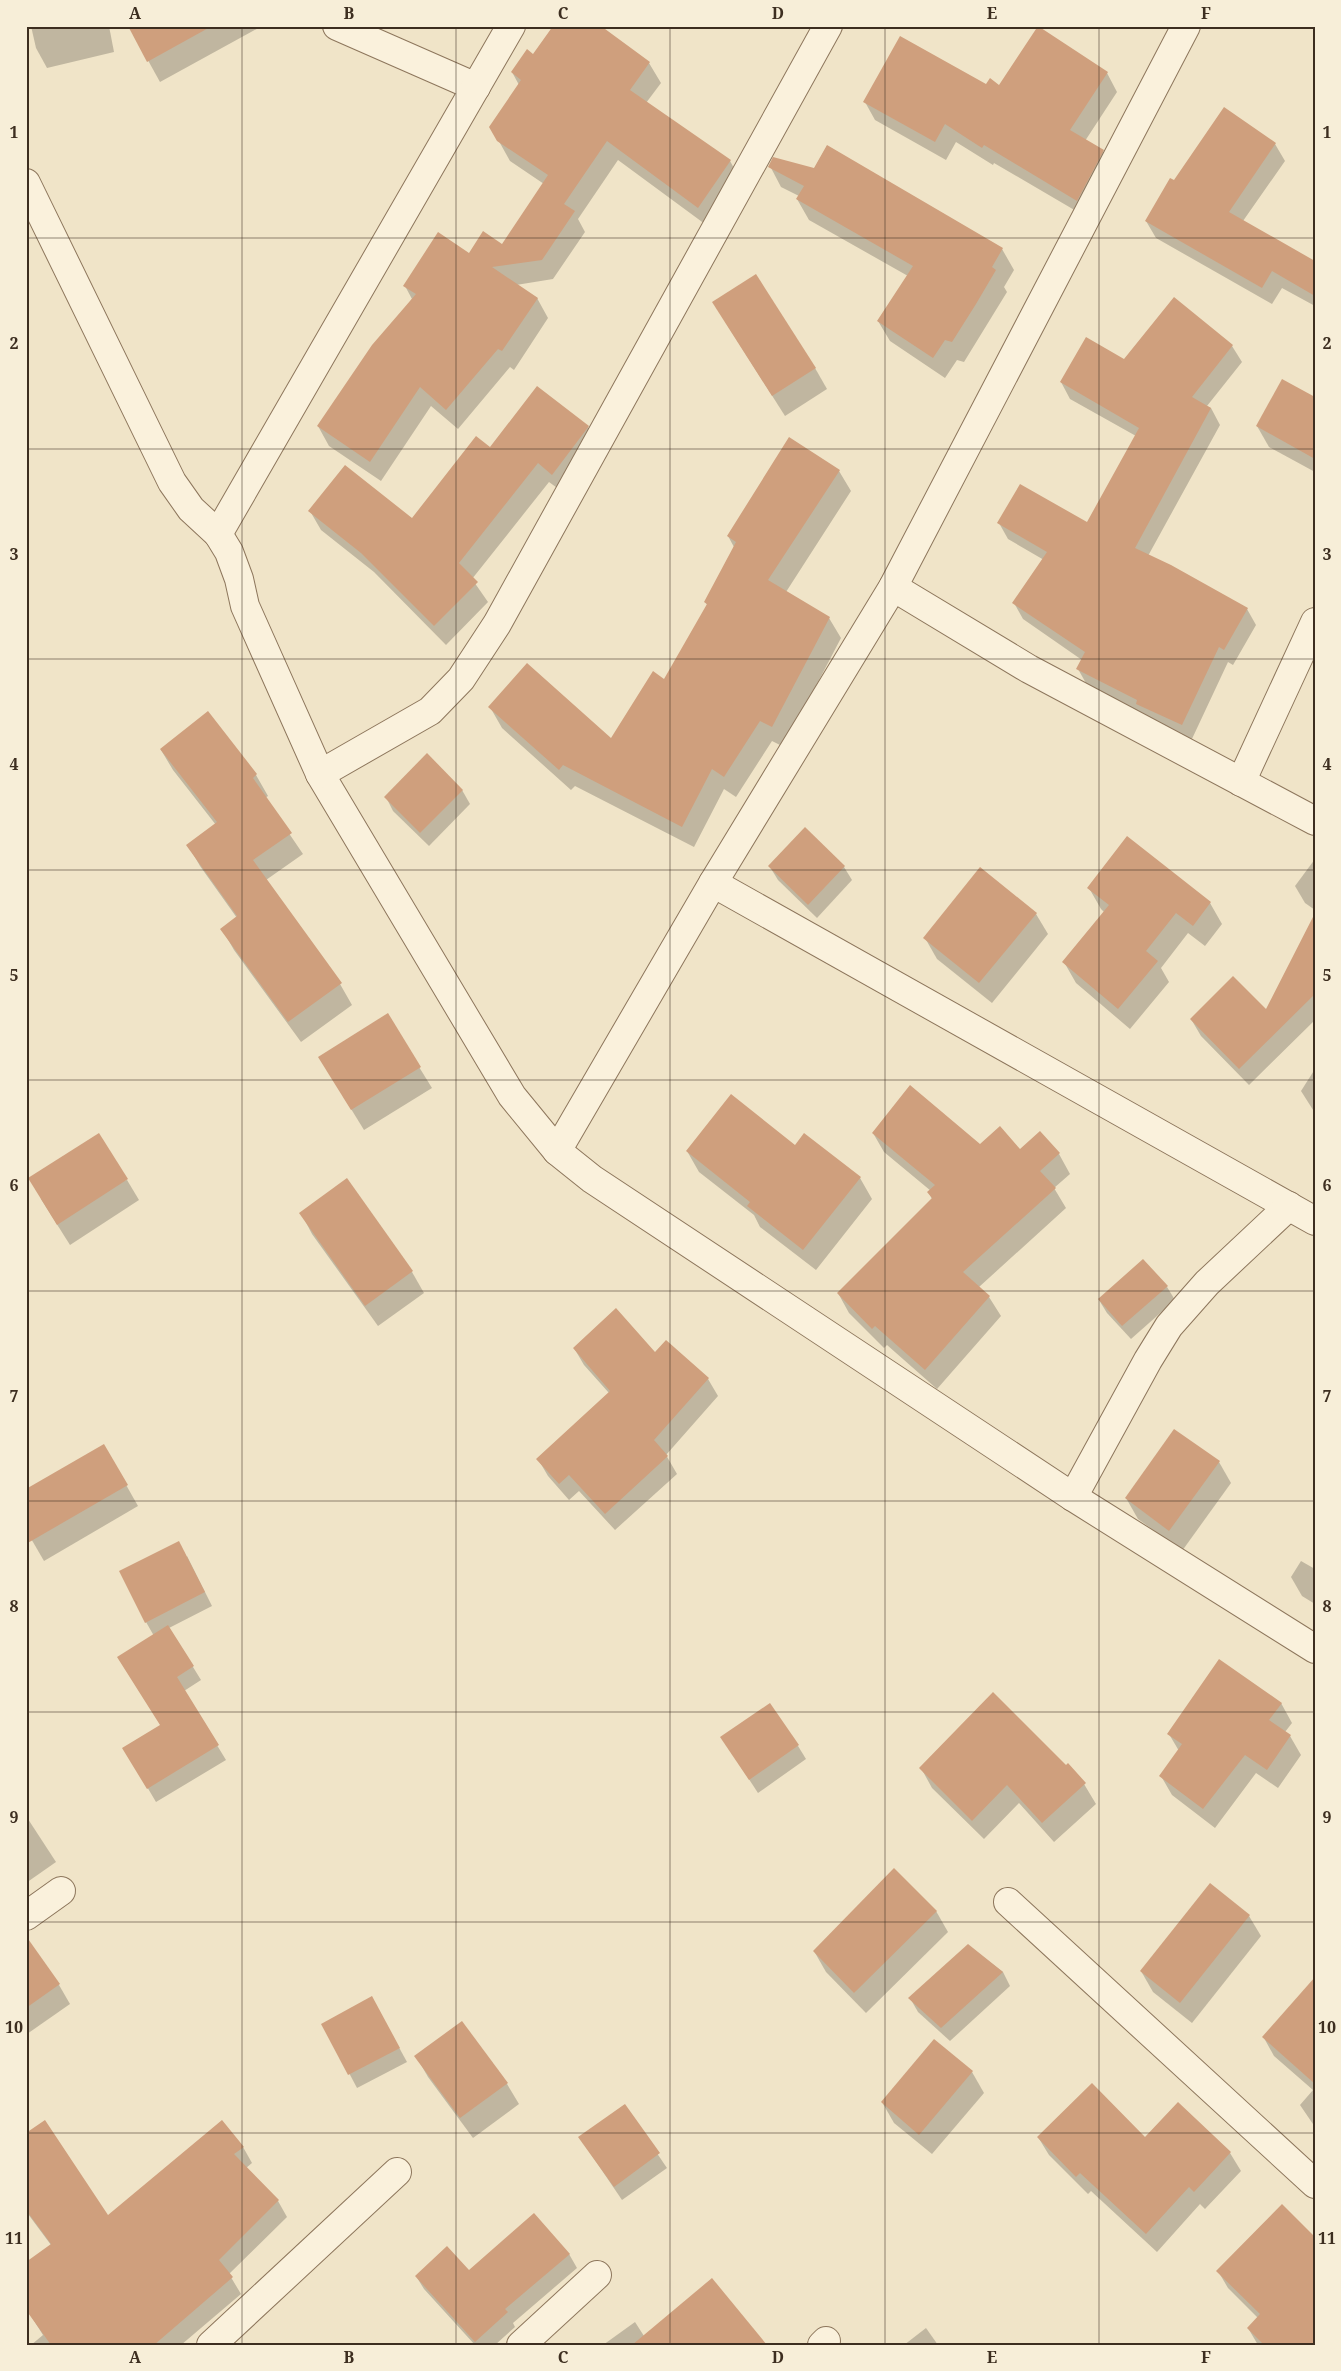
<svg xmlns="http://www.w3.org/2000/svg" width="1341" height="2371" font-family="'Noto Serif',serif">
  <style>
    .shadow { fill: #0003 }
    .building { fill: #cf9f7d }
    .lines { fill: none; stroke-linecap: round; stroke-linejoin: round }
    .minor-casing { stroke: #8d765c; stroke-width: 30 }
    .minor { stroke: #faf1dc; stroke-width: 28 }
    .grid { fill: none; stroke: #3d2e20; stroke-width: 1; stroke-opacity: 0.55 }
    .neatline { fill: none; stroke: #3d2e20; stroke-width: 2 }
    .grid-label { font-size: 16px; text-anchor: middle; font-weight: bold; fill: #3d2e20 }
  </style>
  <rect width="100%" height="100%" fill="#f0e4c8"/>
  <g class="shadow">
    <polygon points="31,26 109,26 114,52 47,68 36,48"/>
    <polygon points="129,26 262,26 160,82"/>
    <polygon points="599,26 649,63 661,83 646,103 730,161 741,181 709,227 618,160 578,219 585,232 553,279 516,285 537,298 548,318 514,370 510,367 458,429 431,406 381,481 329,446 318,426 412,299 405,286 469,254 503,246 544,184 510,161 491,127 519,85 512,72 534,55"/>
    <polygon points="1107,73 1117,92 1085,141 1103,151 1113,169 1088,218 994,163 993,165 956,142 946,160 875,120 865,102"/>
    <polygon points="1275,144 1285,161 1243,221 1315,262 1315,306 1282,288 1272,304 1156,238 1146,221 1174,182"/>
    <polygon points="827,146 1002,249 1014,270 1004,287 1007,292 964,362 957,360 945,378 890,341 878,321 908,276 809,220 797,199 799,196 781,187 770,166 814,169"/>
    <polygon points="1174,299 1232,346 1242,362 1207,406 1211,408 1220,425 1148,556 1247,609 1256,625 1233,665 1228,662 1191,741 1146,720 1143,714 1087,685 1078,669 1082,660 1023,619 1014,603 1044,560 1008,539 999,523 1088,524 1136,436 1070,399 1061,382 1124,360"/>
    <polygon points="726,323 815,368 827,389 785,416"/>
    <polygon points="1315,399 1315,472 1269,447 1257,426"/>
    <polygon points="588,427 599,446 564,493 549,482 472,579 488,602 446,645 374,572 321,530 310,511 412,520 490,449"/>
    <polygon points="839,471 851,491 786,592 829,618 841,638 784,747 772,741 736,797 724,789 694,847 575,786 571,790 502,728 490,707 612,740 665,680 708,606 705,602 734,547 728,536"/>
    <polygon points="208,713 256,775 268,796 265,798 303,854 266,880 340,984 352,1005 301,1042 234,950 222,929 237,918 200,866 188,845 216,825 173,770 161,750"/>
    <polygon points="462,790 470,804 429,846 393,811 386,797"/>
    <polygon points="1127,838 1210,903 1222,924 1205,946 1188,933 1161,968 1169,982 1130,1029 1076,983 1064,962 1105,913 1101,909 1089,888"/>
    <polygon points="1315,859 1315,910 1305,903 1295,886"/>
    <polygon points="770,867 844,867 852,880 817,918 778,880"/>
    <polygon points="1036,914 1048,934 992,1003 937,959 925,938"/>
    <polygon points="1315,916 1315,1020 1249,1085 1201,1036 1191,1019 1266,1011"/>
    <polygon points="387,1015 432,1088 364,1130 332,1078"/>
    <polygon points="1315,1069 1315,1113 1301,1091"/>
    <polygon points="873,1133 1020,1151 1040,1133 1059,1154 1070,1174 1054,1188 1066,1208 979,1287 989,1297 1001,1316 937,1389 887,1345 884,1348 849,1313 838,1293 932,1199 929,1193 931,1191 884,1152"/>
    <polygon points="795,1146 860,1178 872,1199 816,1270 760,1227 754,1215 699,1172 687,1151"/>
    <polygon points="127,1180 139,1200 70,1245 41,1199"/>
    <polygon points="347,1180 412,1272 424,1293 378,1326 312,1234 301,1213"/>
    <polygon points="1167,1287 1175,1300 1131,1339 1107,1313 1099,1300"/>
    <polygon points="667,1342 708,1379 718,1396 666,1455 677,1474 615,1530 579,1491 569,1500 548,1476 538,1459 609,1393 584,1365 574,1348 655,1354"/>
    <polygon points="104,1446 138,1506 44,1561 26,1530"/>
    <polygon points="1219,1462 1231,1483 1182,1551 1138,1519 1126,1498"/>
    <polygon points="187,1556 212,1606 169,1628 201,1680 184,1691 226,1760 156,1802 124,1748 161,1726 154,1636 146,1622"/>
    <polygon points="1301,1561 1315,1569 1315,1604 1302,1596 1291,1577"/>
    <polygon points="1281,1703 1292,1723 1285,1732 1290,1736 1301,1755 1278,1788 1256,1773 1215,1828 1172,1795 1161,1776 1179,1751 1169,1734"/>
    <polygon points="722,1738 798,1746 806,1759 758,1793"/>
    <polygon points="921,1768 1084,1784 1096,1804 1054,1842 1019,1803 984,1839 932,1788"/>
    <polygon points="26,1816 56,1862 26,1883"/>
    <polygon points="936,1911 948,1932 866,2013 826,1972 814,1951"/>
    <polygon points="1249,1916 1261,1936 1192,2023 1153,1992 1141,1971"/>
    <polygon points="969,1946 1003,1972 1010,1986 950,2041 918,2012 910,1998"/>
    <polygon points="26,1957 59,1985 70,2004 27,2034"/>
    <polygon points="1315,1980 1315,2127 1300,2105 1313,2090 1274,2056 1264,2038"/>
    <polygon points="379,2011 407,2062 357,2088 323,2024"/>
    <polygon points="416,2056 507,2084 519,2104 473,2138 428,2077"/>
    <polygon points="972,2072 984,2093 932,2154 894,2123 882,2102"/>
    <polygon points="624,2105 667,2168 622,2200 580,2138"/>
    <polygon points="26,2135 108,2217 243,2147 252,2163 246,2168 278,2201 287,2217 229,2274 241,2294 181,2345 31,2345 43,2335 26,2308 51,2245 28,2214 26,2216"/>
    <polygon points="1038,2137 1145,2139 1230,2153 1241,2171 1205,2209 1200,2204 1157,2252 1091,2191 1088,2194 1049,2155"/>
    <polygon points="569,2254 577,2268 513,2323 515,2327 495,2345 475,2345 424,2289 416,2276 469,2271"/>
    <polygon points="1218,2271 1315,2345 1258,2345 1248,2328 1258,2318 1228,2288"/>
    <polygon points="635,2322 644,2336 765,2345 603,2345"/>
    <polygon points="926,2328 938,2345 904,2345"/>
  </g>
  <g class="building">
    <polygon points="128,26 212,26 147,62"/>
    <polygon points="553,26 601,26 650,62 630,90 731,160 698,208 607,141 564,204 575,211 542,260 492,267 538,298 502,351 498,349 446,410 420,387 370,462 317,426 372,345 416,294 403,286 438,232 469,253 483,231 502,244 548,175 497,141 489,127 521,80 511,72 527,49 533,54"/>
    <polygon points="1038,26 1108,72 1070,130 1104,150 1077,201 984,145 982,148 945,124 935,142 863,102 900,36 986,84 990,78 999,85"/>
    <polygon points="1224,107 1276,143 1229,212 1315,261 1315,296 1272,271 1262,288 1145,221 1170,178 1174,180"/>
    <polygon points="827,145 1003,248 992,267 996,270 976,304 952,342 945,340 933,358 877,321 913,266 796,199 804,186 768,167 773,157 814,168"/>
    <polygon points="756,274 816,368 772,396 712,302"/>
    <polygon points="1174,297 1233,345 1192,397 1211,408 1135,548 1171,565 1248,608 1224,650 1219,647 1182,725 1136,704 1137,700 1076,669 1085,652 1012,603 1047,552 997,523 1020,484 1087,522 1139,428 1060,382 1086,337 1124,359"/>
    <polygon points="1282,379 1315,397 1315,459 1256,426"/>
    <polygon points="537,386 589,426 552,475 538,463 459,563 478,582 434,626 361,553 308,511 345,465 412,518 476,436 490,447"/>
    <polygon points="789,437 840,470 768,580 830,617 772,727 760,721 724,777 712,769 682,827 563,765 559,770 488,707 527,663 611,738 653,671 664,679 707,604 704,602 736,542 727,536"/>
    <polygon points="208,711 257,774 253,778 292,833 253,860 342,983 288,1022 220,929 237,916 186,845 217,822 160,749"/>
    <polygon points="427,753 463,790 420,833 384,797"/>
    <polygon points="805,827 845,866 808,905 768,866"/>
    <polygon points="1127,836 1211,902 1193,926 1176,913 1146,951 1158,961 1118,1009 1062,962 1109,905 1087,888"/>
    <polygon points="980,867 1037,913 979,983 923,938"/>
    <polygon points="1315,913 1315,994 1239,1069 1190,1019 1233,976 1266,1009"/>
    <polygon points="388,1013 421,1067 351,1110 318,1057"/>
    <polygon points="910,1085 980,1144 1000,1126 1020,1149 1040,1131 1060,1153 1040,1171 1056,1188 963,1272 990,1296 925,1370 875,1326 872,1329 837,1293 932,1198 927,1192 935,1185 872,1133"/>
    <polygon points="731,1094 795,1145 804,1133 861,1177 803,1250 747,1206 750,1202 686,1151"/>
    <polygon points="99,1133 128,1179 57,1225 28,1178"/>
    <polygon points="347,1178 413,1271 365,1306 299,1213"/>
    <polygon points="1143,1259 1168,1286 1122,1326 1098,1299"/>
    <polygon points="616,1308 655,1352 666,1340 709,1378 654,1440 668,1456 605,1514 569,1475 559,1484 536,1459 610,1391 573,1348"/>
    <polygon points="1174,1429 1220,1461 1169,1531 1125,1498"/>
    <polygon points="104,1444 128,1485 26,1544 26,1489"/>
    <polygon points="179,1541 205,1592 145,1623 119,1571"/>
    <polygon points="168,1625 194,1666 177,1677 219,1745 147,1789 122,1748 160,1725 117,1657"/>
    <polygon points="1219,1659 1282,1703 1269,1720 1291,1735 1267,1770 1245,1755 1203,1809 1159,1776 1182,1744 1167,1734"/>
    <polygon points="993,1692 1066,1765 1068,1763 1086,1783 1042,1823 1007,1785 972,1821 919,1768"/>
    <polygon points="770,1703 799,1745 749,1780 720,1737"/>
    <polygon points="894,1868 937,1911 854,1993 813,1951"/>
    <polygon points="1210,1883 1250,1915 1180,2003 1140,1971"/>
    <polygon points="26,1936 60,1984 26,2008"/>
    <polygon points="968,1944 1003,1972 941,2028 908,1998"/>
    <polygon points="1315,1977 1315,2084 1262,2037"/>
    <polygon points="372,1996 400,2048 348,2075 321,2024"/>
    <polygon points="462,2021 508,2083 460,2118 414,2056"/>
    <polygon points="934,2039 973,2071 919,2135 881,2102"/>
    <polygon points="1092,2083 1145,2137 1178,2102 1231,2152 1194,2192 1189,2187 1146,2234 1080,2173 1076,2177 1037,2137"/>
    <polygon points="625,2104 660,2153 614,2187 578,2137"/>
    <polygon points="45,2120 108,2215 222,2120 244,2147 234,2154 279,2200 219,2260 233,2277 154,2345 51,2345 26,2310 26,2262 51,2244 26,2210 26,2133"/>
    <polygon points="1282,2204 1315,2237 1315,2345 1264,2345 1247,2328 1260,2314 1216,2271"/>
    <polygon points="534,2213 570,2254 505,2309 508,2312 475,2342 415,2276 447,2246 469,2270"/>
    <polygon points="712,2278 767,2345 632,2345"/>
  </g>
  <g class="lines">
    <g class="minor-casing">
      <g id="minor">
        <polyline points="337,26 476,87"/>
        <polyline points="26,183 172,482 191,509 218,534 229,552 239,579 245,606 320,774 512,1096 557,1151 592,1179 1073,1497 1315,1649"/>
        <polyline points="218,534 511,26"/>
        <polyline points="893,587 1029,669 1315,821"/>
        <polyline points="320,774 430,711 461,679 497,624 828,26"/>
        <polyline points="1241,782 1315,622"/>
        <polyline points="713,883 1315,1221"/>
        <polyline points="557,1151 713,883 893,587 1186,26"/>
        <polyline points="1073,1497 1148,1360 1169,1326 1207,1283 1289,1206"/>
        <polyline points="1008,1902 1315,2184"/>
        <polyline points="26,1916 61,1891"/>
        <polyline points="211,2345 397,2172"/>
        <polyline points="521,2345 597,2275"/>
        <polyline points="822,2345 826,2341"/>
      </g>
    </g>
    <use href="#minor" class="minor"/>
  </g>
  <path class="grid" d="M 242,26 L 242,2345M 456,26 L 456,2345M 670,26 L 670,2345M 885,26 L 885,2345M 1099,26 L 1099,2345M 26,238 L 1315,238M 26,449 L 1315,449M 26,659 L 1315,659M 26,870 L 1315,870M 26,1080 L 1315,1080M 26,1291 L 1315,1291M 26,1501 L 1315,1501M 26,1712 L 1315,1712M 26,1922 L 1315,1922M 26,2133 L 1315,2133"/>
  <rect width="1341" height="2371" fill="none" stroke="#f7eed8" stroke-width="55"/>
  <rect x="28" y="28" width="1286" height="2316" class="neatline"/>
  <g class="grid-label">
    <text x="135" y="19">A</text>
    <text x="349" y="19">B</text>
    <text x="563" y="19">C</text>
    <text x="778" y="19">D</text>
    <text x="992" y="19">E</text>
    <text x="1206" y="19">F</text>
    <text x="14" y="138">1</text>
    <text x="1327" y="138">1</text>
    <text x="14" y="349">2</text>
    <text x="1327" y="349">2</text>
    <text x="14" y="560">3</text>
    <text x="1327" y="560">3</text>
    <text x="14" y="770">4</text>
    <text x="1327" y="770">4</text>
    <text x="14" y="981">5</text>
    <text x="1327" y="981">5</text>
    <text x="14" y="1191">6</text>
    <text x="1327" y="1191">6</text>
    <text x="14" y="1402">7</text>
    <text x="1327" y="1402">7</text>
    <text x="14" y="1612">8</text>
    <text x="1327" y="1612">8</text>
    <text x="14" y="1823">9</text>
    <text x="1327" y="1823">9</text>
    <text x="14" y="2033">10</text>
    <text x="1327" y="2033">10</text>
    <text x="14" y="2244">11</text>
    <text x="1327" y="2244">11</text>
    <text x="135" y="2363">A</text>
    <text x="349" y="2363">B</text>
    <text x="563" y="2363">C</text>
    <text x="778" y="2363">D</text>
    <text x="992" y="2363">E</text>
    <text x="1206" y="2363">F</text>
  </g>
</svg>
